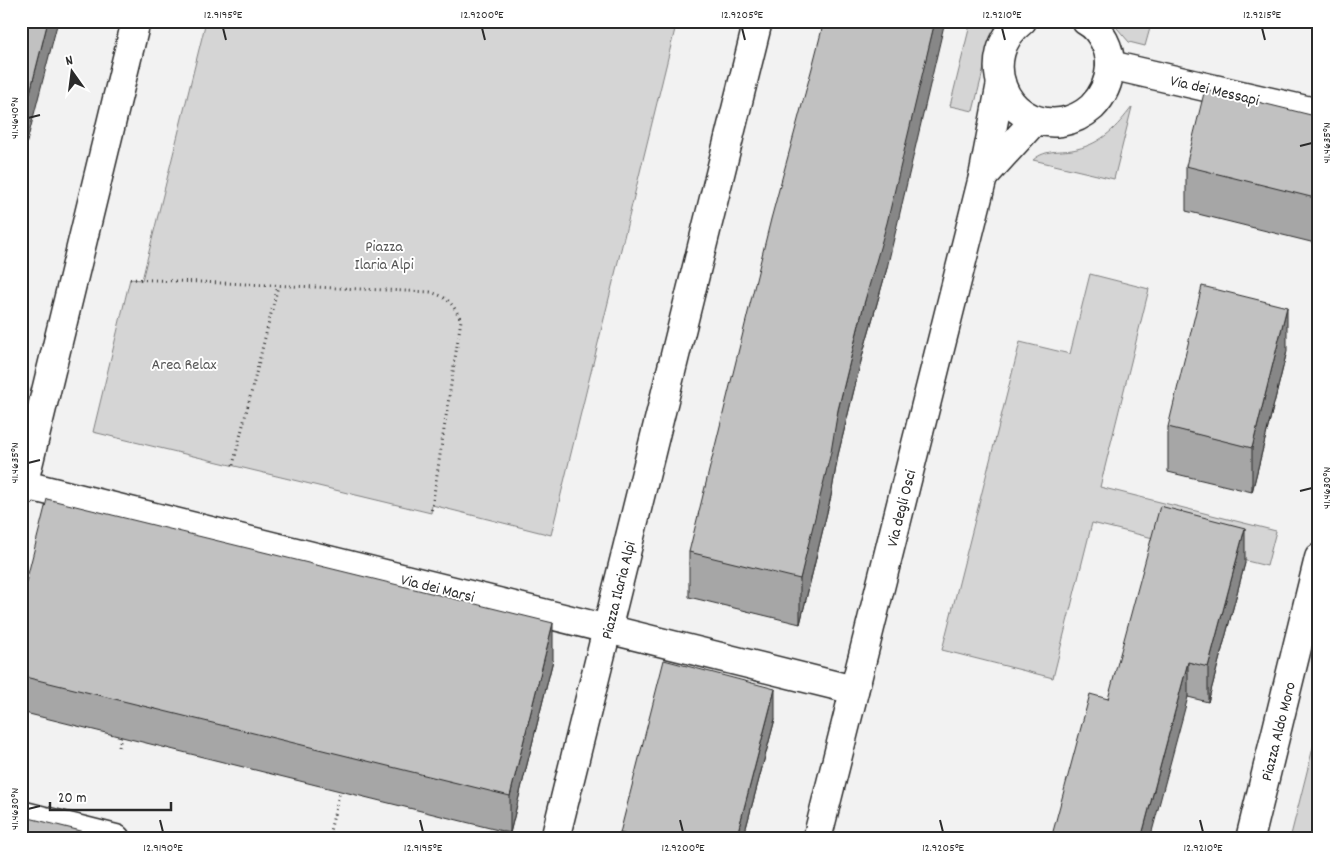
<svg xmlns="http://www.w3.org/2000/svg" width="1340" height="860" font-family="Dekko,sans-serif">
  <style>
    .green { fill: #d5d5d5; stroke: #808080 }
    .lines { fill: none; stroke-linecap: round; stroke-linejoin: round }
    .minor-casing { stroke: #2b2b2b; stroke-width: 31 }
    .path { stroke: #2b2b2b; stroke-width: 3; stroke-dasharray: 1 4; stroke-linecap: butt }
    .minor { stroke: #fff; stroke-width: 28 }
    .wall { fill: #a6a6a6; stroke: #2b2b2b }
    .shaded-wall { fill: #878787; stroke: #2b2b2b }
    .building { fill: #c1c1c1; stroke: #2b2b2b }
    .ticks { fill: none; stroke: #2b2b2b; stroke-width: 2 }
    .labels { text-anchor: middle; stroke-width: 4; stroke-linejoin: round; paint-order: stroke }
    .street-label { font-size: 16px; fill: #2b2b2b; stroke: #fff }
    .park-label { font-size: 16px; fill: #565656; stroke: #fff }
    .neatline { fill: none; stroke: #2b2b2b; stroke-width: 2 }
    .ticks-label { font-size: 12px; text-anchor: middle; fill: #2b2b2b }
  </style>
  <rect width="100%" height="100%" fill="#f2f2f2"/>
  <filter id="ink" filterUnits="userSpaceOnUse"><feTurbulence type="fractalNoise" baseFrequency=".02" numOctaves="2"/><feDisplacementMap in="SourceGraphic" scale="10" xChannelSelector="R" yChannelSelector="G"/><feConvolveMatrix kernelMatrix="1 2 1 2 8 2 1 2 1" color-interpolation-filters="sRGB"/></filter>
  <g filter="url(#ink)">
    <g class="green">
      <polygon points="206,21 677,21 551,535 432,505 431,513 93,432 130,279 142,280"/>
      <polygon points="971,21 993,24 996,31 991,40 973,111 950,106"/>
      <polygon points="1111,21 1152,21 1145,46 1129,42"/>
      <path d="M 1132,107 L 1114,179 L 1033,160 C 1047,148 1061,153 1077,149 C 1102,143 1117,127 1132,107 Z"/>
      <polygon points="1090,274 1149,289 1100,487 1276,531 1267,566 1092,523 1053,678 942,650 1020,342 1070,354"/>
      <polygon points="1319,724 1319,839 1290,839"/>
    </g>
    <g class="lines">
      <g class="minor-casing">
        <g id="minor">
          <path d="M 1022,21 C 976,56 1003,129 1061,122 C 1073,120 1083,115 1092,107 C 1103,96 1109,83 1110,67 C 1111,50 1101,29 1086,21"/>
          <polyline points="1110,65 1319,113"/>
          <polyline points="983,177 1035,120"/>
          <polyline points="21,484 854,690"/>
          <polyline points="21,494 136,21"/>
          <polyline points="21,815 116,839"/>
          <polyline points="555,839 758,21"/>
          <polyline points="817,839 983,177 1001,83"/>
          <polyline points="1250,839 1319,558"/>
        </g>
      </g>
      <g class="path">
        <path d="M 130,279 L 430,292 C 448,297 453,304 461,320 L 431,513"/>
        <polyline points="233,465 278,286"/>
        <polyline points="119,747 121,737"/>
        <polyline points="328,839 340,791"/>
      </g>
      <use href="#minor" class="minor"/>
    </g>
    <g class="wall">
      <polygon points="1319,117 1319,244 1186,211 1186,166"/>
      <polygon points="887,268 864,349 838,455 831,496 800,624 689,597 689,552"/>
      <polygon points="1287,351 1252,492 1168,472 1168,427"/>
      <polygon points="1245,563 1208,702 1188,697 1108,699"/>
      <polygon points="21,602 553,660 510,833 21,712"/>
      <polygon points="775,719 743,839 620,839 620,833"/>
    </g>
    <g class="shaded-wall">
      <polygon points="48,21 58,21 21,165 21,128"/>
      <polygon points="935,21 945,21 887,268 864,349 838,455 831,496 800,624 800,579 838,410 864,304"/>
      <polygon points="1287,307 1287,351 1252,492 1252,448"/>
      <polygon points="1245,528 1245,563 1208,702 1208,667"/>
      <polygon points="553,623 553,660 510,833 510,796"/>
      <polygon points="1188,662 1188,697 1150,839 1141,839"/>
      <polygon points="775,689 775,719 743,839 736,839"/>
    </g>
    <g class="building">
      <polygon points="21,21 48,21 21,128"/>
      <polygon points="824,21 935,21 887,223 864,304 838,410 831,452 800,579 689,552 771,219 812,68"/>
      <polygon points="1205,89 1319,117 1319,199 1186,166"/>
      <polygon points="1202,286 1287,307 1252,448 1168,427"/>
      <polygon points="47,499 553,623 510,796 21,676 21,602"/>
      <polygon points="1160,506 1245,528 1208,667 1188,662 1141,839 1051,839 1090,694 1108,699"/>
      <polygon points="664,660 775,689 736,839 643,839 620,833"/>
      <polygon points="21,816 101,836 101,839 21,839"/>
    </g>
  </g>
  <path class="ticks" d="M 223,28 L 226,40M 482,28 L 485,40M 742,28 L 745,40M 1002,28 L 1005,40M 1262,28 L 1265,40M 28,118 L 40,115M 1300,146 L 1312,143M 28,463 L 40,460M 1300,491 L 1312,488M 28,809 L 40,806M 160,820 L 163,832M 420,820 L 423,832M 680,820 L 683,832M 940,820 L 943,832M 1200,820 L 1203,832"/>
  <g class="labels">
    <g class="street-label">
      <text transform="translate(1215 89) rotate(13)" y="6">Via dei Messapi</text>
      <text transform="translate(900 508) rotate(-76)" y="6">Via degli Osci</text>
      <text transform="translate(438 587) rotate(14)" y="6">Via dei Marsi</text>
      <text transform="translate(617 590) rotate(-76)" y="6">Piazza Ilaria Alpi</text>
      <text transform="translate(1277 731) rotate(-76)" y="6">Piazza Aldo Moro</text>
    </g>
    <g class="park-label">
      <text x="384" y="251">Piazza<tspan x="384" dy="18">Ilaria Alpi</tspan></text>
      <text x="184" y="369">Area Relax</text>
    </g>
  </g>
  <rect width="1340" height="860" fill="none" stroke="#fff" stroke-width="55"/>
  <g transform="translate(72 72) rotate(346)" stroke="#ffffff" stroke-width="4" paint-order="stroke">
  <path d="M0-4L9 19L0 12L-9 19Z" fill="#2b2b2b"/>
  <text y="-8" font-size="14" font-weight="bold" text-anchor="middle" fill="#2b2b2b">N</text>
  </g>
  <path d="M50 802v8h121v-8" fill="none" stroke="#2b2b2b" stroke-width="2.5"/>
  <text x="58" y="802" font-size="15" fill="#2b2b2b" stroke="#ffffff" stroke-width="4" paint-order="stroke">20 m</text>
  <rect x="28" y="28" width="1284" height="804" class="neatline"/>
  <g class="ticks-label">
    <text x="223" y="18">12.9195°E</text>
    <text x="482" y="18">12.9200°E</text>
    <text x="742" y="18">12.9205°E</text>
    <text x="1002" y="18">12.9210°E</text>
    <text x="1262" y="18">12.9215°E</text>
    <text transform="translate(14 118) rotate(-90)" y="4">41.4640°N</text>
    <text transform="translate(1326 143) rotate(-90)" y="4">41.4635°N</text>
    <text transform="translate(14 463) rotate(-90)" y="4">41.4635°N</text>
    <text transform="translate(1326 488) rotate(-90)" y="4">41.4630°N</text>
    <text transform="translate(14 809) rotate(-90)" y="4">41.4630°N</text>
    <text x="163" y="851">12.9190°E</text>
    <text x="423" y="851">12.9195°E</text>
    <text x="683" y="851">12.9200°E</text>
    <text x="943" y="851">12.9205°E</text>
    <text x="1203" y="851">12.9210°E</text>
  </g>
</svg>
